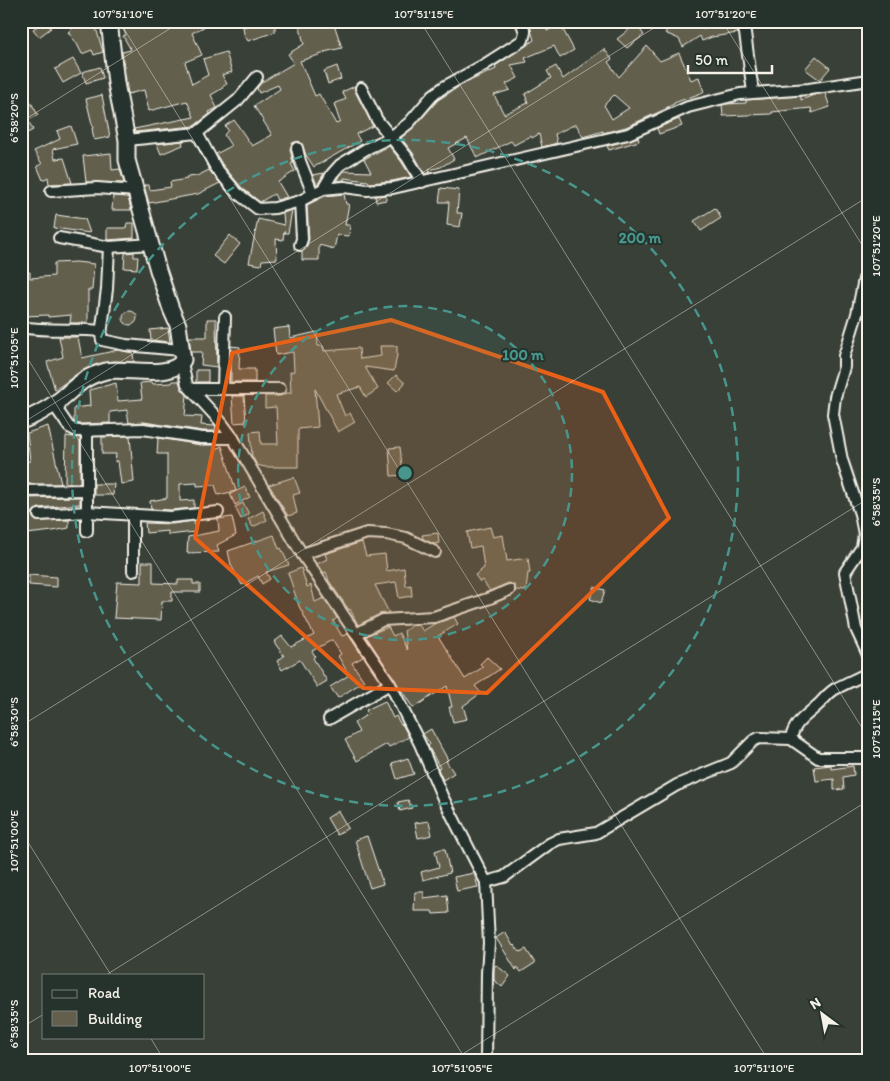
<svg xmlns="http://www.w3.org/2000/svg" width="890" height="1081" font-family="Itim,sans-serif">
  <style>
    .building { fill: #645f4d; stroke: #f4f1e8; fill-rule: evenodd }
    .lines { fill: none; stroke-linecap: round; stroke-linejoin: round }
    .street-casing { stroke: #f4f1e8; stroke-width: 14 }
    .secondary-casing { stroke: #f4f1e8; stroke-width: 19 }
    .street { stroke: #26332d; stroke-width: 10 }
    .secondary { stroke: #26332d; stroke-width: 15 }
    .marked { fill: #e96117; fill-opacity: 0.2; stroke: #e96117; stroke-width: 4; stroke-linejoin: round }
    .ticks { fill: none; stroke: #f4f1e8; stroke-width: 1; stroke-opacity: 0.45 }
    .ring { fill: none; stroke: #48958c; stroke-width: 2.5; stroke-dasharray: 9 6 }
    .centre { fill: #48958c; stroke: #26332d; stroke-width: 2.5 }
    .ring-label { font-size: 15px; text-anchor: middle; font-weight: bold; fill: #48958c; stroke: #26332d; stroke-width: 4; stroke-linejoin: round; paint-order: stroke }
    .neatline { fill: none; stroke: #f4f1e8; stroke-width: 2 }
    .ticks-label { font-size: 12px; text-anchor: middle; fill: #f4f1e8 }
  </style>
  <rect width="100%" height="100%" fill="#394037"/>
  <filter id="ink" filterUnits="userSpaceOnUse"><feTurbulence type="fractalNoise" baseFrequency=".02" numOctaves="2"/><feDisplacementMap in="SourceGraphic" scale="10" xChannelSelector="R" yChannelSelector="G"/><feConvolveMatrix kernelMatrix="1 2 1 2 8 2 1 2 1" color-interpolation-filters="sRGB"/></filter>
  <g filter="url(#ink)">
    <g class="building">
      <polygon points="45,21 51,28 39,37 33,29"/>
      <polygon points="81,21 94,21 103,52 94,55 92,50 82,54 77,44 68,32"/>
      <polygon points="119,21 215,21 192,33 202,55 185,62 192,84 208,75 203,59 226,52 232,72 222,75 227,84 222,87 223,88 211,95 217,108 209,112 210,114 194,126 135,132 134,129 194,117 187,101 149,111 144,90 128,94 122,52 131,50 123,36 126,35"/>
      <polygon points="268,21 275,21 275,32 248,41 244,34 243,27"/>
      <polygon points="309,21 333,21 342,48 324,52 325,53 300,61 315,96 319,94 336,124 340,122 334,104 346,99 342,92 355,86 355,91 373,126 356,134 360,141 314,167 306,155 302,144 299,141 293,143 290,149 293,163 291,164 295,171 278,182 287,197 277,200 274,194 260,202 242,188 222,164 216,154 231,146 224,135 228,130 225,126 234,120 252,146 272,135 254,106 280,89 278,85 259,93 257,88 262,82 294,63 288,54 304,44 299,24"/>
      <path d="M 528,21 L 547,21 L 547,31 L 560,24 L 574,50 L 560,58 L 554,46 L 525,58 L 527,62 L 511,65 L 518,78 L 506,84 L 510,90 L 494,95 L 504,114 L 528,103 L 525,94 L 551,78 L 547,71 L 556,66 L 563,79 L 604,49 L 612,59 L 608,62 L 619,77 L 647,46 L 660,61 L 679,53 L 691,80 L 699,77 L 704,92 L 674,103 L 674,104 L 666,108 L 670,107 L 626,127 L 603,133 L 603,131 L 583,137 L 576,124 L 555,134 L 557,143 L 542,147 L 539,134 L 532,138 L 531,136 L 514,145 L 511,141 L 477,158 L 467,138 L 448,148 L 454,159 L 441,167 L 429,170 L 430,172 L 425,174 L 413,153 L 401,138 L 414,127 L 438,100 L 463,84 L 496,69 L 495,66 L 534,40 ZM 614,95 L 629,108 L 612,119 L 604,105 Z"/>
      <polygon points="673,21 698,21 704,29 721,21 734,21 738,33 712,37 702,41 700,36 683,47 679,39 665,33"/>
      <polygon points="748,21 774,21 774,23 751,30"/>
      <polygon points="636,24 644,35 627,48 617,39"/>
      <polygon points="816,56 830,68 820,80 805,69"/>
      <polygon points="73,59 81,73 63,83 55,69"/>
      <polygon points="337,66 341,79 328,84 324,71"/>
      <polygon points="100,67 103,78 86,83 82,72"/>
      <polygon points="825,93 830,107 812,113 811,108 772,112 772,114 723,116 722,105 726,104 746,103 746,100 801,96 801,100 814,95"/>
      <polygon points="102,95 110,137 94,140 92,128 93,128 86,99"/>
      <polygon points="28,97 38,115 28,121 21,111 21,101"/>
      <polygon points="679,119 682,126 659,134 657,128"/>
      <polygon points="29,122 33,130 21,136 21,126"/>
      <polygon points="71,126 77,144 53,149 55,159 64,158 72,183 49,184 48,177 43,180 37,166 42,164 34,151 60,139 57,131"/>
      <polygon points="638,137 639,141 609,150 607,146"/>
      <polygon points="182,141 183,145 161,154 157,144"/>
      <polygon points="389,146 401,161 411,177 392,181 369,183 368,181 344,178 344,180 336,181 344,171 371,172 364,159"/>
      <polygon points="111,153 112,170 120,169 124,183 86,182 83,156"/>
      <polygon points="209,170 220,183 198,194 149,203 144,185 149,185 150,190 171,187 170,182 187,179 187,177 197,176"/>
      <polygon points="324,173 318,184 317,185 313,175"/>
      <polygon points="441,188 459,190 457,213 462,213 460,227 447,225 449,202 439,202"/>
      <polygon points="344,194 346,204 349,204 345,225 350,225 349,236 337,235 334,249 319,245 319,260 302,260 302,252 306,248 309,239 307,205 325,196"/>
      <polygon points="386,195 386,200 376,202 375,196"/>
      <polygon points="113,196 128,197 131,210 112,210"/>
      <polygon points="715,208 721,218 701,231 694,221"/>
      <polygon points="292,210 288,233 284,233 284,231 283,240 276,239 277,259 262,260 261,265 249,263 258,219 284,225 283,213"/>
      <polygon points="56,215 85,219 90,233 54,228"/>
      <polygon points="127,223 134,223 134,238 107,240 107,228 126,228"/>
      <polygon points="230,235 240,244 224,264 213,256"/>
      <polygon points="134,252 134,257 138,257 137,269 124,268 125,253"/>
      <polygon points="76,262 94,264 92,290 88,290 88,323 70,323 71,315 48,317 48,315 25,316 24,291 21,291 21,273 30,272 30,278 54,276 54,263"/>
      <circle cx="130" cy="318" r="7"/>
      <polygon points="207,319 216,319 217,367 201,365 202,352 191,352 189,337 207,337"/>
      <polygon points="289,327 290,338 317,332 318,346 323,346 324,351 359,348 360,359 381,356 380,346 397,346 397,355 394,371 365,367 378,389 366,397 360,387 336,394 345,416 350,413 355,422 338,432 315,389 318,427 298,429 298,467 265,467 257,465 252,456 250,432 260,431 261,444 278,444 276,407 265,408 265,396 280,396 286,393 291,393 290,372 294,371 293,352 276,355 273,329"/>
      <polygon points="168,328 170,342 151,340 150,330"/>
      <polygon points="59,337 78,337 82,358 118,350 133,353 134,362 113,361 95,365 81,371 55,390 47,362 63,357"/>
      <polygon points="231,346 240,347 239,369 255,369 255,382 231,382"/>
      <rect x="196" y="370" width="12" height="12"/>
      <polygon points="396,375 405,383 397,391 388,383"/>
      <polygon points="172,381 179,381 182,389 187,395 185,416 202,417 201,425 215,426 216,431 203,431 144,422 129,423 127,410 110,412 110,423 79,424 74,422 74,408 90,406 89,390 116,383 118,401 142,399 140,383 152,382 153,384 172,383"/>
      <polygon points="232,396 244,396 246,422 234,423"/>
      <polygon points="48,426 61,484 21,484 21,462 30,461 27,433"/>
      <polygon points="66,436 80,438 80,483 65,483"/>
      <polygon points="130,436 134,482 121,484 118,461 115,462 116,454 102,454 102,437"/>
      <polygon points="158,438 201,445 215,445 215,449 222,446 236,491 218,495 215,485 197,486 197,483 180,484 180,501 194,500 194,508 171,510 151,509 150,501 167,498 167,454 157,454"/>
      <polygon points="400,447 403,475 391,476 389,448"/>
      <polygon points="294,477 300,493 293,495 297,513 288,516 269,485"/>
      <polygon points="94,484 114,484 113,495 94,495"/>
      <polygon points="245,487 250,497 235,505 230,494"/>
      <polygon points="80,497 80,504 39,508 33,512 33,518 36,521 69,520 69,528 53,531 26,534 24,521 25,520 25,505 21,505 21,498"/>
      <polygon points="243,503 249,514 241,519 235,507"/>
      <polygon points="263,511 267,520 253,527 248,519"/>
      <polygon points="232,517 236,535 217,545 219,552 187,553 188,537 219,531 218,519"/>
      <polygon points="194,521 195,532 168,535 168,531 146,533 145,523 172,524"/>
      <polygon points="490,527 493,537 503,535 507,561 528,558 530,573 528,573 526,591 516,590 514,585 509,583 490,591 482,580 480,582 475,575 484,568 481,546 470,548 467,532"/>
      <polygon points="438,533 439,543 434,544 423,539 422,535"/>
      <polygon points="274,535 279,549 281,548 289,565 266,572 270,579 262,584 258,576 242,585 231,565 228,551"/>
      <polygon points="362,542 366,556 385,554 387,571 404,568 406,586 411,585 412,596 399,598 396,582 375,585 389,613 380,614 358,625 350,609 349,610 329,581 326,572 323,573 317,564 327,559 325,554"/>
      <polygon points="142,562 153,562 153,583 178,584 178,580 193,580 193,584 200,584 200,592 172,592 172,601 162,601 161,620 114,618 117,582 142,583"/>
      <polygon points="301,568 307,587 311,585 315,602 324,598 337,618 333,621 342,636 348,634 363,657 352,663 364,681 338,698 330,687 349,675 338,656 341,654 332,640 312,651 315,656 313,658 327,681 317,687 300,660 282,670 277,661 284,656 274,642 282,636 291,647 314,635 299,606 288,573"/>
      <polygon points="29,575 57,577 57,587 29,585"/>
      <polygon points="594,587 605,590 601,603 590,599"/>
      <polygon points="454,617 458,624 438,636 465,679 483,667 480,664 487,657 500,669 475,686 481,693 463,706 467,719 453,722 449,707 452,707 447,686 413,708 366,636 388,627 393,636 399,633 407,650 404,631 413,625 419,625 423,631 434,624"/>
      <polygon points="385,701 393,718 396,716 401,725 402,724 409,737 389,747 387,744 357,761 345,740 359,732 354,723 368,714 366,710"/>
      <polygon points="431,729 448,760 446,761 454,773 443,780 438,769 440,768 428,746 430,744 423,734"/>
      <polygon points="408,758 414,774 397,779 392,763"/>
      <polygon points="831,765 831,769 853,766 854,775 843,777 844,789 834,790 834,779 816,781 814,767"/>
      <polygon points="408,800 412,808 400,811 398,802"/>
      <polygon points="338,811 348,828 337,835 327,818"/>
      <polygon points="429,821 432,835 418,838 415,823"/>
      <polygon points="367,836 383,884 370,888 355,840"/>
      <polygon points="441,849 445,849 450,873 423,880 421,872 439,867 435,851"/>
      <polygon points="474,873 478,887 457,891 454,877"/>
      <polygon points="415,892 424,892 424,898 447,895 449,913 433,914 432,911 414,911"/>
      <polygon points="505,932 513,946 514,945 520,952 526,949 535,963 521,972 517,967 516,970 496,938"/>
      <polygon points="496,965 510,976 502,987 494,980 494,967"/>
    </g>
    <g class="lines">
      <g class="street-casing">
        <g id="street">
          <polyline points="741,21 745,33 753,92"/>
          <polyline points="361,88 377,120 407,157 422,182"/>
          <polyline points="197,133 238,100 257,77"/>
          <polyline points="127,140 197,133 216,168 237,193 258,209 275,208 300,201 323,189 344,187 367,190 393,188 628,134 688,107 740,94 809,89 869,80"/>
          <polyline points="297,148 300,161 313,194"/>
          <polyline points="323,189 332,174 340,165 366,149 391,137 409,123 433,95 444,87 484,65 523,40 525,32 521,21"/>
          <polyline points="51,191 97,188 136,191"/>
          <polyline points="300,201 302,239 300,245"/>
          <polyline points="59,238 109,247 151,244"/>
          <polyline points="109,247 107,289 101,335 102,340 126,345 180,350"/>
          <polyline points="869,273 864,279 857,314 844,356 844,367 835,397 833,414 842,460 860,514 864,534 862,547 845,572 856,629 869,657"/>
          <path d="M 21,327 C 48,332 75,328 101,331"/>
          <polyline points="182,363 187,385 221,422 233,438 302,554 390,684 420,744 442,796 486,882 489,943 487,973 486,1060"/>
          <polyline points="192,389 280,389"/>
          <polyline points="223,389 225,317"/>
          <polyline points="62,399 58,411 69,427 77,431 143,429 202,438 233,438"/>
          <polyline points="87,432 87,531"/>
          <polyline points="21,491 87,490"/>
          <polyline points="39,515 87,512 171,517 218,512"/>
          <polyline points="133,515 133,571"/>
          <polyline points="302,554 367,533 386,534 406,538 435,552"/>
          <polyline points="356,634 383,620 434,617 490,598 509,590"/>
          <polyline points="329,719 390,684"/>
          <polyline points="791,739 818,758 869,758"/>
          <path d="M 486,882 L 504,877 L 549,844 L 559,839 L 596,833 L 677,785 L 731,763 L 753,741 L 759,738 L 791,739 C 794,721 808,715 820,703 C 825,698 830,691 837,688 C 848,682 859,678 869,672"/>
        </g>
      </g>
      <g class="secondary-casing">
        <path id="secondary" d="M 21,421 C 36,416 49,408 61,399 C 78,385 83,377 106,371 C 125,367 172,380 183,360 L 178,325 L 171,309 L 158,270 L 127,160 L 127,140 L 116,83 L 109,21"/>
      </g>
      <use href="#street" class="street"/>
      <use href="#secondary" class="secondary"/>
    </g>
  </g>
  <path class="marked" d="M 391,320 L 603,392 L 669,518 L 487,693 L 363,688 L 195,538 L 232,353 Z"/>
  <path class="ticks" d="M 119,21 L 768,1060M 420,21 L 869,739M 722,21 L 869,256M 21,122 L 182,21M 21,348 L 466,1060M 21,424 L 665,21M 21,726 L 869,196M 21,831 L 111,975M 106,975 L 869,498M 21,1028 L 44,1014M 150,1037 L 164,1060M 453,1060 L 869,800"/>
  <circle cx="405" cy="473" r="167" fill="#48958c" fill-opacity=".12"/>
  <g class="ring">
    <circle cx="405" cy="473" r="167"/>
    <circle cx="405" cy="473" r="333"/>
  </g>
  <circle cx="405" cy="473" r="8" class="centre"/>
  <g class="ring-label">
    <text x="640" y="243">200 m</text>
    <text x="523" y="360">100 m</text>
  </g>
  <rect width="890" height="1081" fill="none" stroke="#26332d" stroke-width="55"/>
  <rect x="42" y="974" width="162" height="65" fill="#26332d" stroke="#787f78"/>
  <rect x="52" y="990" width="25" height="8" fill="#26332d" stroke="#787f78"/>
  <text x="88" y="998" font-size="15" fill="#f4f1e8">Road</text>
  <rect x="52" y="1011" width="25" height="15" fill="#645f4d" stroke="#787f78"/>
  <text x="88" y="1024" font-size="15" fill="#f4f1e8">Building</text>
  <g transform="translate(822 1014) rotate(328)" stroke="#26332d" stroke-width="4" paint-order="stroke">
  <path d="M0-4L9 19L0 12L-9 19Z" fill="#f4f1e8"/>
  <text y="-8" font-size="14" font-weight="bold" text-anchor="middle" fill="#f4f1e8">N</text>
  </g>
  <path d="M688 65v8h84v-8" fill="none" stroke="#f4f1e8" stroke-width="2.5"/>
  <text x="695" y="65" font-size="15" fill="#f4f1e8" stroke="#26332d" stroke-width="4" paint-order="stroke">50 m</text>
  <rect x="28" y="28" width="834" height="1026" class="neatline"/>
  <g class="ticks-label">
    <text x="123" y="18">107°51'10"E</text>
    <text x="424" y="18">107°51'15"E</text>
    <text x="726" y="18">107°51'20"E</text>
    <text transform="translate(14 118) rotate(-90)" y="4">6°58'20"S</text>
    <text transform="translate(876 246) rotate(-90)" y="4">107°51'20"E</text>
    <text transform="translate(14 358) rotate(-90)" y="4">107°51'05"E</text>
    <text transform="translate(876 502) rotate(-90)" y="4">6°58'35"S</text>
    <text transform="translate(14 722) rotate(-90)" y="4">6°58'30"S</text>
    <text transform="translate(876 729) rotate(-90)" y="4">107°51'15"E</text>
    <text transform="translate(14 841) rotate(-90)" y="4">107°51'00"E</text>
    <text transform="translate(14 1024) rotate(-90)" y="4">6°58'35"S</text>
    <text x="160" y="1072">107°51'00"E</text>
    <text x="462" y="1072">107°51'05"E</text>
    <text x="764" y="1072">107°51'10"E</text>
  </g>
</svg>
